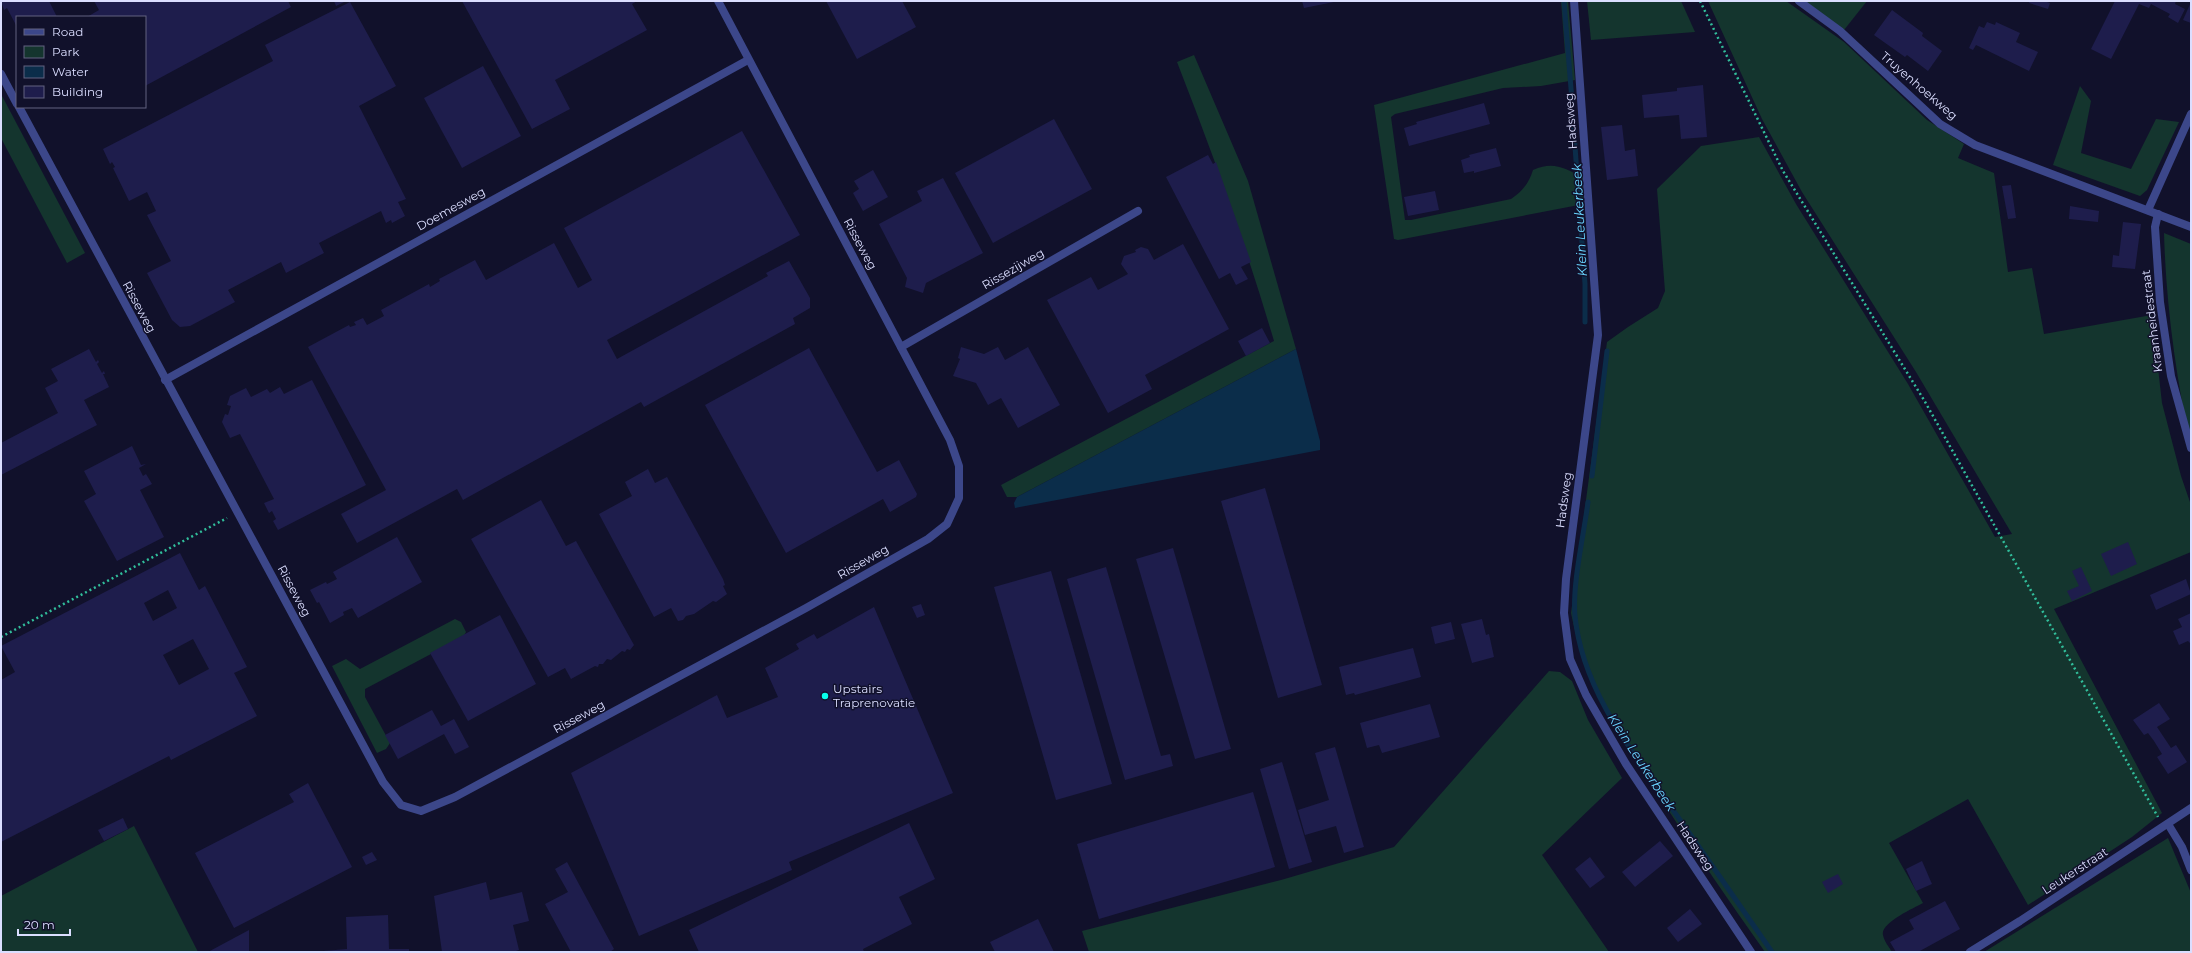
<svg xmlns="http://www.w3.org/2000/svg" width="2192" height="953" font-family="Montserrat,sans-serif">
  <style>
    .green { fill: #14352e }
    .water { fill: #0b2d4a }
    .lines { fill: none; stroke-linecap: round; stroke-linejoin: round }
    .stream { stroke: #0b2d4a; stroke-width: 5 }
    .building { fill: #1e1d4c; fill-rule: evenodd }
    .path { stroke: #31be9b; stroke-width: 2.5; stroke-dasharray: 2 3; stroke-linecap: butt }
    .street { stroke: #3c478a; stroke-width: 8 }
    .poi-dot { fill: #07ffeb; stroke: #11112b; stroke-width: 1.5 }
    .labels { text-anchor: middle; stroke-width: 3; stroke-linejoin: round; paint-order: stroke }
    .street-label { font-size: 12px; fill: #dbdeff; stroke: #11112b }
    .poi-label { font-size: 12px; fill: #dbdeff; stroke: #11112b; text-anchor: start }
    .water-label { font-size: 13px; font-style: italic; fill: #69d5ff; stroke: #11112b }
  </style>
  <rect width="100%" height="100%" fill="#11112b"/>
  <g class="green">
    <path d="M 1561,1 L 1568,1 L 1575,80 L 1541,86 L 1503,88 L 1395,114 L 1391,117 L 1405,220 L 1411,220 L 1511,199 C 1522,192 1529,183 1533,170 C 1554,161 1563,168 1583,177 L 1584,204 L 1398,240 L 1394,239 L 1374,105 L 1565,53 Z"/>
    <polygon points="1587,1 1681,1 1695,32 1591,40"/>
    <path d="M 1708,1 L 1786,1 L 1844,42 L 1927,120 L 1964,144 L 1958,158 L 1994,173 L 2008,272 L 2032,268 L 2044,334 L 2152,315 L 2162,403 L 2181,476 L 2191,505 L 2191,552 L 2054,609 L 2162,813 L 2132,837 L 2028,905 L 1968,799 L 1889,843 L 1923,903 C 1914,908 1880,923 1883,935 C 1884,941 1889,947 1892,952 L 1765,952 C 1730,903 1696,853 1663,802 C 1624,743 1585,684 1571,613 L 1607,342 L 1628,327 L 1658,308 L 1665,291 L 1657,189 L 1701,146 L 1759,137 L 1796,204 L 1908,384 L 1995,537 L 2012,534 L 1916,372 L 1802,192 L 1762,119 Z"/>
    <polygon points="1805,1 1867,1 1844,30"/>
    <path d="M 1194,55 L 1248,181 L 1296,349 L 1017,497 L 1007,497 L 1001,485 L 1274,341 C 1246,246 1213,154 1177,62 Z"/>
    <polygon points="2080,86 2091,101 2081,153 2131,169 2156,119 2179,122 2147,190 2140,196 2053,165"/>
    <polygon points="1,94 85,253 67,263 1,138"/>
    <path d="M 2164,233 L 2191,244 L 2191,448 C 2176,377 2166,306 2164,233 Z"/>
    <polygon points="455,619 461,622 466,632 463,637 365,689 365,697 390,743 386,749 377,753 332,666 346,659 360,669"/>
    <polygon points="1549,671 1560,672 1572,681 1588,720 1622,778 1542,855 1609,952 1089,952 1082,931 1281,880 1394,847"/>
    <polygon points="134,826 198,952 1,952 1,896"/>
    <polygon points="2168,838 2191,893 2191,952 1984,952"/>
  </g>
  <polygon class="water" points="1296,349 1320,441 1320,450 1015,508 1014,503 1017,497"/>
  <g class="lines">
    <g class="stream">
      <polyline points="1564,1 1572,101"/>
      <polyline points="1573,119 1585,284 1585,322"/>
      <polyline points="1592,476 1607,351"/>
      <path d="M 1588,502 C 1584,534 1572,584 1575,616 C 1582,690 1634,754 1675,813 C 1708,859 1740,906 1772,952"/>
    </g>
  </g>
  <g class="building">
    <polygon points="1,1 49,1 57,17 17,17 17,27 7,8 4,10"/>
    <polygon points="94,1 288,1 291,7 145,86 145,17 87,17 99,10"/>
    <polygon points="334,1 346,1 336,6"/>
    <polygon points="462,1 637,1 632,4 647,30 555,80 570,109 532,129"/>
    <polygon points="826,1 902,1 916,27 857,59"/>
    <polygon points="1302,1 1334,1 1334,2 1304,8"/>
    <polygon points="2030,1 2044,1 2050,3 2048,9 2029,3"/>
    <polygon points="2115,1 2176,1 2175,4 2185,9 2178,23 2168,17 2170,14 2151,4 2149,8 2139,4 2111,59 2091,49"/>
    <polygon points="350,2 396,86 359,106 406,199 398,202 405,216 392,223 391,220 386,223 381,211 319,243 324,253 286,273 281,262 228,290 235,302 190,326 180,327 172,320 147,273 171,261 147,215 156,211 147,192 129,201 113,168 115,167 112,162 110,164 103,149 273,61 265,45"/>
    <polygon points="2191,2 2191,23 2183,20"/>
    <polygon points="1892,10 1923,33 1922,36 1942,51 1928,71 1907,55 1905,57 1874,35"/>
    <polygon points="1987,22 1995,25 1996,22 2020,33 2016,42 2038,52 2029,71 1976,45 1973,50 1969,48 1979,26 1984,28"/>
    <polygon points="483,66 521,136 462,168 424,98"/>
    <polygon points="1703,85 1707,137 1681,139 1679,115 1644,118 1642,95 1677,91 1677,88"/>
    <polygon points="1484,103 1490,124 1409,146 1404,128 1417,124 1416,122"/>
    <polygon points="1054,119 1092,189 993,243 955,173"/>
    <polygon points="1622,125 1625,151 1635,149 1638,176 1607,180 1601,127"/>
    <polygon points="742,131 800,235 607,340 617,359 768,276 766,273 789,261 810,298 810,308 793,318 795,324 644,407 641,402 463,500 457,489 357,543 341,514 386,490 308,347 349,325 350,327 356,325 354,322 363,318 367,325 384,316 381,310 429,284 430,287 440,281 439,279 475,260 486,280 554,243 578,288 592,280 564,228"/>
    <polygon points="1496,148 1501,166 1474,173 1474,171 1464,173 1461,160 1470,157 1469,155"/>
    <polygon points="1208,155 1213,164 1216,162 1251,262 1241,267 1248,279 1236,285 1230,273 1219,279 1166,177"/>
    <polygon points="873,170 888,197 863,211 853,193 859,189 854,181"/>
    <polygon points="943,178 983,253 926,283 923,293 905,287 907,278 879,224 922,201 917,191"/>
    <polygon points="2011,185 2016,218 2008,219 2002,186"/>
    <polygon points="1435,191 1439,210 1408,216 1404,197"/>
    <polygon points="2070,206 2099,211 2098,222 2069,219"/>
    <polygon points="2123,222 2141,224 2135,269 2112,267 2113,255 2119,256"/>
    <polygon points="1183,244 1229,329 1145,375 1152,389 1108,413 1047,300 1091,277 1098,290 1128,274 1121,264 1124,256 1136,252 1135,250 1141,247 1148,249 1154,260"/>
    <polygon points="1262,328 1270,343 1246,356 1238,341"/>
    <polygon points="961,347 984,354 998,347 1005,360 1028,347 1060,405 1018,428 1001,398 988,405 976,383 953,376 960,359 958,358"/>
    <polygon points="809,348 877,472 899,460 917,494 916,497 890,512 883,499 786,553 705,405"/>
    <polygon points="89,349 96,362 98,360 99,362 97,364 102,373 104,371 105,374 103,374 109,387 84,400 97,425 1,475 1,443 58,413 45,388 58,381 51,369"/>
    <polygon points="312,380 366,485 278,530 273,521 276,519 272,511 269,513 264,503 274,499 240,434 230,438 222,422 225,414 228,415 231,406 227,405 230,396 246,388 251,397 267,389 270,393 280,387 284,394"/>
    <polygon points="132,446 141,465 146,464 139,468 143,476 146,474 152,484 140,490 164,537 117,561 84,501 96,494 84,471"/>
    <polygon points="648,469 655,483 667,477 723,579 725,585 723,586 727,594 716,602 713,601 694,614 686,616 683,620 678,621 671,608 654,617 599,514 632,496 625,482"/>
    <polygon points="1265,488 1322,685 1278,698 1221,501"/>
    <polygon points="541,500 566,546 576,541 634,645 630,650 627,649 625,652 622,651 611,660 607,659 603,664 599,664 598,667 595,666 571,679 565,668 548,677 471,539"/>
    <polygon points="397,537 422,582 358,618 352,608 343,612 344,615 330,623 319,602 317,603 310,590 326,582 327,584 337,579 333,572"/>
    <polygon points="2128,542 2137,564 2111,576 2101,554"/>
    <polygon points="1173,548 1231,749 1195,759 1136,559"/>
    <path d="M 180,553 L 199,590 L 205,586 L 247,667 L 234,673 L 257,716 L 171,760 L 169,756 L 1,842 L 1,680 L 15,672 L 1,646 ZM 168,590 L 177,608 L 153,621 L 144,603 ZM 193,639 L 209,669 L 179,685 L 163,655 Z"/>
    <polygon points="1106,567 1161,756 1170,754 1173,766 1125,780 1067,579"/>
    <polygon points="2081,567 2092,591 2072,601 2067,591 2079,586 2072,571"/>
    <polygon points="1051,571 1112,784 1056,800 994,587"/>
    <polygon points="2186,579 2191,594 2156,610 2150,595"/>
    <polygon points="921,604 925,615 917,618 912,607"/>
    <polygon points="874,607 953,793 789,862 792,870 639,936 571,773 717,695 727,718 778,697 765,668 799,649 796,644 814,634 817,639"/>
    <polygon points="2191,613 2191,644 2188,641 2179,645 2173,631 2182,627 2178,619"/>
    <polygon points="500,615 536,684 468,721 430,653"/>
    <polygon points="1482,619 1486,635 1489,634 1494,657 1472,663 1461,624"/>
    <polygon points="1451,622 1455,639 1435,644 1431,627"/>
    <polygon points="1413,648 1421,677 1355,695 1354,693 1346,695 1339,667"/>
    <polygon points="2159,703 2170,719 2157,727 2171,748 2176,745 2187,762 2168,774 2157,757 2162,754 2154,741 2148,733 2144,735 2133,720"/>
    <polygon points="1430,704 1440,737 1382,753 1379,745 1367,748 1360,723"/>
    <polygon points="432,710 441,726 454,719 469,747 455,754 444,734 398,759 385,735"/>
    <polygon points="1335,747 1364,847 1344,853 1336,826 1305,835 1298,810 1329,800 1315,753"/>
    <polygon points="1282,762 1312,862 1289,869 1260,769"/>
    <polygon points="308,783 352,867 234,928 195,853 294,802 289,794"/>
    <polygon points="1253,792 1275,867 1099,919 1077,844"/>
    <polygon points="123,818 128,829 104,841 98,830"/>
    <polygon points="909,823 935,879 899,897 912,924 863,949 864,952 699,952 689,930"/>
    <polygon points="1660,841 1673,856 1635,887 1622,872"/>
    <polygon points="372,852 377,860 366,865 362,857"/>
    <polygon points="1590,857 1605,877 1590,888 1575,869"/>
    <polygon points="1922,861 1932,884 1916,891 1906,869"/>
    <polygon points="567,862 614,949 610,952 571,952 545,904 568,892 555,869"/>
    <polygon points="1838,874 1843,884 1828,893 1822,882"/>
    <polygon points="486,882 490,900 522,892 529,921 513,925 519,950 513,952 442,952 434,896"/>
    <polygon points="1945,901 1960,929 1918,952 1896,952 1890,942 1914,929 1909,920"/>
    <polygon points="1690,909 1702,924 1678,942 1667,928"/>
    <polygon points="388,915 389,949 409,949 409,952 311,952 347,949 346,917"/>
    <polygon points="1038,919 1054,952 995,952 990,942"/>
    <polygon points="249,930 249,952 208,952"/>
  </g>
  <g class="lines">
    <g class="path">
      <polyline points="1700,1 1783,171 1924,400 2158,817"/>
      <polyline points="1,637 227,518"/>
    </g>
    <g class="street">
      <polyline points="1574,1 1598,335 1566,579 1564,613 1570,659 1586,695 1626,764 1751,952"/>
      <polyline points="1799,1 1840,31 1940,124 1975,145 2191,227"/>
      <polyline points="1,74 17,104"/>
      <polyline points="19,107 383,782 401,805 421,811 455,797 806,608 928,539 947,524 959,498 959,466 950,440 718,1"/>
      <polyline points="2148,210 2191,114"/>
      <polyline points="2158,214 2155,227 2160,302 2171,376 2191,448"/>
      <polyline points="901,347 1138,211"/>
      <polyline points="165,380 748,60"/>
      <polyline points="2168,824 2182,847 2191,870"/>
      <polyline points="1970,952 2020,921 2191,808"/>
    </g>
  </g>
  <circle class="poi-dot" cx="825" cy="696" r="4"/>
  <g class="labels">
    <g class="street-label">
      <text transform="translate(1919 86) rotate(41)" y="4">Truyenhoekweg</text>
      <text transform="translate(1571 121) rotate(-94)" y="4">Hadsweg</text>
      <text transform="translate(451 209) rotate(-29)" y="4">Doemesweg</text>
      <text transform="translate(860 244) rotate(62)" y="4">Risseweg</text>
      <text transform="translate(1013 269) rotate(-30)" y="4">Rissezijweg</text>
      <text transform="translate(139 307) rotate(62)" y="4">Risseweg</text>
      <text transform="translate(2152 321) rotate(-97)" y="4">Kraanheidestraat</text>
      <text transform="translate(1564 500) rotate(-82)" y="4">Hadsweg</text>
      <text transform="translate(863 562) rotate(-30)" y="4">Risseweg</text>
      <text transform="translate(294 591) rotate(62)" y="4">Risseweg</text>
      <text transform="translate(579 717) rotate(-28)" y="4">Risseweg</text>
      <text transform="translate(1695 846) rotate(56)" y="4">Hadsweg</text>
      <text transform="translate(2075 871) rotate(-33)" y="4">Leukerstraat</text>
    </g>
    <g class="poi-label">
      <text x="833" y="693">Upstairs<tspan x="833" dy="14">Traprenovatie</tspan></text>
    </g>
    <g class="water-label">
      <text transform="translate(1579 220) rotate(-93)" y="5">Klein Leukerbeek</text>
      <text transform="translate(1642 762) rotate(57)" y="5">Klein Leukerbeek</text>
    </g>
  </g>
  <rect width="2192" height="953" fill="none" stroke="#dbdeff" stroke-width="4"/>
  <rect x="16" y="16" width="130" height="92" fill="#11112b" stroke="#626380"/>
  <rect x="24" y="29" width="20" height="6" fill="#3c478a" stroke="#626380"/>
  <text x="52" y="36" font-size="12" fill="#dbdeff">Road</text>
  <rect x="24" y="46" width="20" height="12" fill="#14352e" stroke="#626380"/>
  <text x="52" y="56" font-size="12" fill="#dbdeff">Park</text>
  <rect x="24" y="66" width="20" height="12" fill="#0b2d4a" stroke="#626380"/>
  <text x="52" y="76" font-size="12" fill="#dbdeff">Water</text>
  <rect x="24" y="86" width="20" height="12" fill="#1e1d4c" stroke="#626380"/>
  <text x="52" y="96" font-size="12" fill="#dbdeff">Building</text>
  <path d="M18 929v6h52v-6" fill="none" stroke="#dbdeff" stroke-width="2"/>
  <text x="24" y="929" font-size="12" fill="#dbdeff" stroke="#11112b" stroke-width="3" paint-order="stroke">20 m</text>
</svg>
